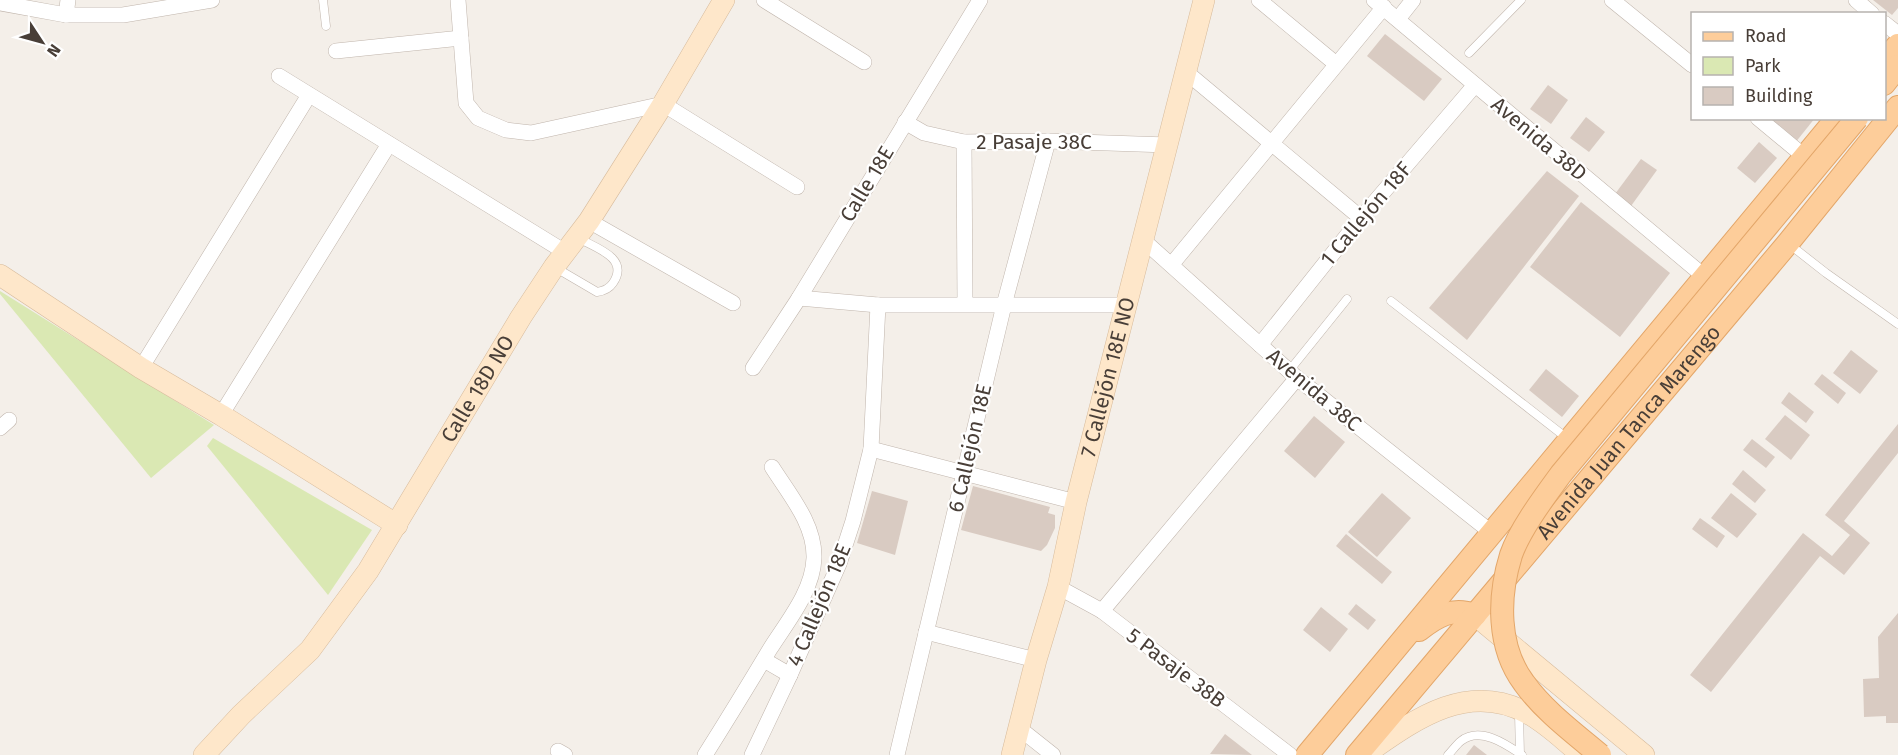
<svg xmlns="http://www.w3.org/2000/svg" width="1898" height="755" font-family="'Fira Sans',sans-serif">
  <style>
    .green { fill: #dae8b3 }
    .building { fill: #d9cbc2 }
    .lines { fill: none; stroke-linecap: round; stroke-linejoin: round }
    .lane-casing { stroke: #c0b5ac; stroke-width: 9 }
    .street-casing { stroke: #c0b5ac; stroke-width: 16 }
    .secondary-casing { stroke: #d7bb9c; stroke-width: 22 }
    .primary-casing { stroke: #e3a669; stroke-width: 24 }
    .lane { stroke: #fff; stroke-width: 8 }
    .street { stroke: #fff; stroke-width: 15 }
    .secondary { stroke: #fee7ca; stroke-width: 21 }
    .primary { stroke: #fdcd9a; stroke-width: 22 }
    .primary-bridge-casing { stroke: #e3a669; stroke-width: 24; stroke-linecap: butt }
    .primary-bridge { stroke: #fdcd9a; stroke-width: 22 }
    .labels { text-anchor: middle; stroke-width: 4.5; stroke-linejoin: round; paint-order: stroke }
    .street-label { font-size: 21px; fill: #483e37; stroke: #fff }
  </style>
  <rect width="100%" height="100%" fill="#f4efe9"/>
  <g class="green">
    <polygon points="0,291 214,425 151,478 0,294"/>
    <polygon points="213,438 372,530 328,595 207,446"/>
  </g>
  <g class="building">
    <polygon points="1873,0 1898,0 1898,8 1892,15"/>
    <polygon points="1385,34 1442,79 1424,101 1367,56"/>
    <polygon points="1548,85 1568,100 1551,124 1530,109"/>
    <polygon points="1586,117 1605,132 1589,152 1570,138"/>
    <polygon points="1775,118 1815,118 1795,143 1771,123"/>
    <polygon points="1759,142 1777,158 1755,183 1737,168"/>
    <polygon points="1641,159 1657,170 1631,206 1615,194"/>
    <polygon points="1547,171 1579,196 1467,340 1429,308"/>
    <polygon points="1581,202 1670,273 1620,337 1530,267"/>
    <polygon points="1851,350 1878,371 1860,394 1833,373"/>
    <polygon points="1546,369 1579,396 1562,417 1529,390"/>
    <polygon points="1822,374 1846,393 1838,404 1814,384"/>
    <polygon points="1789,392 1814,412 1806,423 1781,403"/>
    <polygon points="1785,415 1810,435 1791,460 1765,439"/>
    <polygon points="1314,416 1345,442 1315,478 1284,451"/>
    <polygon points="1898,424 1898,453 1844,521 1870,543 1844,575 1820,556 1711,692 1690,675 1803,533 1832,556 1850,535 1825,515"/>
    <polygon points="1752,439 1775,457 1766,468 1743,450"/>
    <polygon points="1743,470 1766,490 1755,503 1732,484"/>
    <polygon points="973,486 1050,507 1048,513 1055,515 1055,528 1047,545 1041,551 961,530"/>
    <polygon points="872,491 908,501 895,555 857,543"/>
    <polygon points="1382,493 1411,518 1377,557 1348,532"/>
    <polygon points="1731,493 1757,514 1737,538 1711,518"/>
    <polygon points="1700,518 1725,536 1717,548 1692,529"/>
    <polygon points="1346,534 1392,572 1382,584 1336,546"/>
    <polygon points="1356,604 1376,620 1368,630 1348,614"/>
    <polygon points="1321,607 1348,629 1330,652 1303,630"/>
    <polygon points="1898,613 1898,723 1886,723 1886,716 1864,717 1863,679 1879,678 1878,637"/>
    <polygon points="1225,734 1252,755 1210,754"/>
    <polygon points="1474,745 1487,755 1466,755"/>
  </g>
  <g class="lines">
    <g class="lane-casing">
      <g id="lane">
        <polyline points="323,0 326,26"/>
        <polyline points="1469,53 1521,0"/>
        <polyline points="1789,244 1826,273 1898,324"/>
        <path d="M 556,268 L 597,292 C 604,291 609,289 613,283 C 630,258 596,248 578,238"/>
        <polyline points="1391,301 1568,439"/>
        <polyline points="1289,371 1347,299"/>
        <polyline points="1519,713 1520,755"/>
        <path d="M 1448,755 C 1452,751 1456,745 1461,741 C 1480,726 1506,744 1522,755"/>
      </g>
    </g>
    <g class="street-casing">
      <g id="street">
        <polyline points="458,0 466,103 478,118 506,130 531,133 663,104 797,187"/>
        <polyline points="764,0 864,62"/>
        <polyline points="1259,0 1336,64"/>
        <polyline points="1374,0 1705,277"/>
        <polyline points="1612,0 1692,65"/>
        <polyline points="1856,0 1872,14"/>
        <polyline points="0,3 66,15 123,15 212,0"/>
        <polyline points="66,15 68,0"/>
        <polyline points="1398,19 1413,0"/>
        <polyline points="1884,23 1898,34"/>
        <polyline points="336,51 461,38"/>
        <polyline points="1186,72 1361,218"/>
        <polyline points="279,76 565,252"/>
        <polyline points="1758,118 1805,157"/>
        <polyline points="905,122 924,133 964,142 1048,141 1168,145"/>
        <polyline points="964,142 965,304"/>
        <polyline points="589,221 733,303"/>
        <polyline points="1143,240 1297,378 1492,533"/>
        <polyline points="1172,264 1384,7"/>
        <polyline points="799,298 878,305 1126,305"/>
        <polyline points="1260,345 1361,218 1475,85"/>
        <polyline points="141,368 309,95"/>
        <polyline points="753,368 799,298 980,0"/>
        <polyline points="221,415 389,144"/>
        <polyline points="0,428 9,420"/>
        <polyline points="871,449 1076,502"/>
        <polyline points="1058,587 1102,611 1290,755"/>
        <polyline points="1102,611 1297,378"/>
        <polyline points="926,632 1036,660"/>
        <polyline points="764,660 790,675"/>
        <polyline points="1019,728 1053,755"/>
        <polyline points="558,751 565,755"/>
        <path d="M 705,755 C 727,720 749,684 770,649 C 787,622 813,591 814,558 C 815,524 789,494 772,467"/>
        <polyline points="752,755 790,675 839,564 853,521 871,449 878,305"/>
        <polyline points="897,755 1004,305 1048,141"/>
      </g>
    </g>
    <g class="secondary-casing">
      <g id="secondary">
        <polyline points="0,275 141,368 221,415 397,525"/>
        <polyline points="1475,615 1644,755"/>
        <path id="s1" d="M 204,755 L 241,715 L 310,650 L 368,571 L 521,317 L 554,267 L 589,221 L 663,104 L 724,0"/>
        <path id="s2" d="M 1012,755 L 1036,660 L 1058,587 L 1076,502 L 1204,0"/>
        <path d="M 1364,755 C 1413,721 1466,680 1527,713 C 1547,723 1564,741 1582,755"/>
      </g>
    </g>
    <g class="primary-casing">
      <g id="primary">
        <polyline points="1884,61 1898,45"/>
        <polyline points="1884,84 1898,66"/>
        <path d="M 1419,630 C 1437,616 1452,607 1475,615"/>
        <polyline points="1307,755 1837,118"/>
        <path id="s3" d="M 1357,755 L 1788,243 L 1898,107"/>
      </g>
    </g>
    <use href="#lane" class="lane"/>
    <use href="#street" class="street"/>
    <use href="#secondary" class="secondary"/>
    <use href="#primary" class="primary"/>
    <g class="primary-bridge-casing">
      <path id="primary-bridge" d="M 1600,755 C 1574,733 1544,711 1524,683 C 1497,647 1498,597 1511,555 C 1520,529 1545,496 1561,474 L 1857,118"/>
    </g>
    <use href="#primary-bridge" class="primary-bridge"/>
  </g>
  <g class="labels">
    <g class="street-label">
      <text transform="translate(1539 139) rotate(40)" y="7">Avenida 38D</text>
      <text x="1034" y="149">2 Pasaje 38C</text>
      <text transform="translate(867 184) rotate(-59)" y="7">Calle 18E</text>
      <text transform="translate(1366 214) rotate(-50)" y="7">1 Callejón 18F</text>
      <text dy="7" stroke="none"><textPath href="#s2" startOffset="390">7 Callejón 18E NO</textPath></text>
      <text dy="7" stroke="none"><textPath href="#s1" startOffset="460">Calle 18D NO</textPath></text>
      <text transform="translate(1314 390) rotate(40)" y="7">Avenida 38C</text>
      <text dy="7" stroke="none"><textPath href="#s3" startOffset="422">Avenida Juan Tanca Marengo</textPath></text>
      <text transform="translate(970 448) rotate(-77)" y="7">6 Callejón 18E</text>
      <text transform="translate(819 605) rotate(-67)" y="7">4 Callejón 18E</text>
      <text transform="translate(1176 668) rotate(37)" y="7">5 Pasaje 38B</text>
    </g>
  </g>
  <rect x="1691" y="12" width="195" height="108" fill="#ffffff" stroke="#b6b2af" stroke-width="1.5"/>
  <rect x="1703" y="32" width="30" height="9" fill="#fdcd9a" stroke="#b6b2af" stroke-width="1.5"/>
  <text x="1745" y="42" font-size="18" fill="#483e37">Road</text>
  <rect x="1703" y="57" width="30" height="18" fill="#dae8b3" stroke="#b6b2af" stroke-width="1.5"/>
  <text x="1745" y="72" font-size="18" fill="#483e37">Park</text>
  <rect x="1703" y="87" width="30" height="18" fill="#d9cbc2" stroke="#b6b2af" stroke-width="1.5"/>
  <text x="1745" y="102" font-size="18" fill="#483e37">Building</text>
  <g transform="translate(42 42) rotate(126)" stroke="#ffffff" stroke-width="4.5" paint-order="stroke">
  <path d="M0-4.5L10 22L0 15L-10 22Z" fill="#483e37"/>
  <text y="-9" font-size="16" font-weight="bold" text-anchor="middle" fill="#483e37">N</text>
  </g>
</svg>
